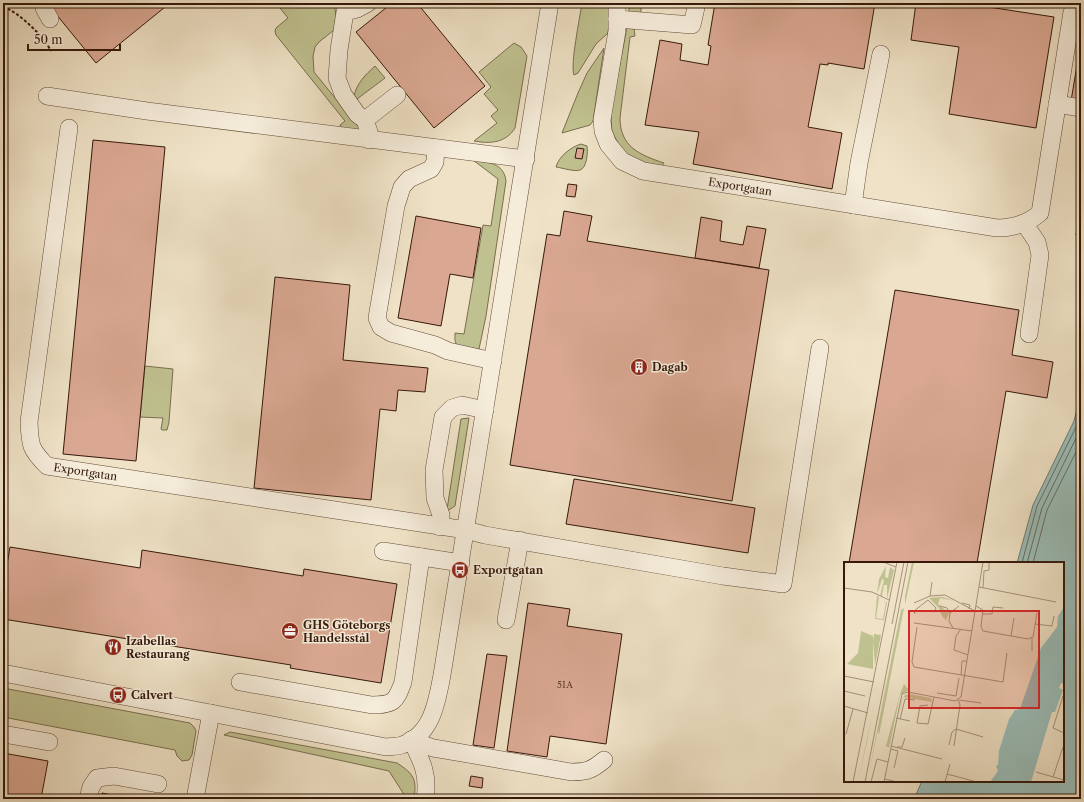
<svg xmlns="http://www.w3.org/2000/svg" width="1084" height="802" font-family="'Libre Caslon Text',serif">
  <style>
    .green { fill: #c0c190; stroke: #7b6d4e }
    .water { fill: #9abdb8; stroke: #727b73 }
    .lines { fill: none; stroke-linecap: round; stroke-linejoin: round }
    .shore { stroke: #686b62; stroke-width: 1 }
    .building { fill: #daa892; stroke: #36190b }
    .minor-casing { stroke: #644b3a; stroke-width: 18 }
    .path { stroke: #36190b; stroke-width: 2; stroke-dasharray: 3 2; stroke-linecap: butt }
    .minor { stroke: #f5ecda; stroke-width: 17 }
    .labels { text-anchor: middle; stroke-width: 3; stroke-linejoin: round; paint-order: stroke }
    .number-label { font-size: 9px; fill: #5f3d2d }
    .street-label { font-size: 11px; fill: #36190b; stroke: #f5ecda }
    .poi-label { font-size: 11px; font-weight: bold; fill: #36190b; stroke: #f5ecda; text-anchor: start }
    .inset-road { fill: none; stroke: #a5927b; stroke-width: 1 }
    .view { fill: #d62828; fill-opacity: 0.15; stroke: #d62828; stroke-width: 2 }
    .inset-edge { fill: none; stroke: #36190b; stroke-width: 2 }
  </style>
  <rect width="100%" height="100%" fill="#efe2c6"/>
  <filter id="stains"><feTurbulence type="fractalNoise" baseFrequency=".005" numOctaves="4"/><feColorMatrix values="0 0 0 0 .2 0 0 0 0 .09 0 0 0 0 .02 0 0 0 .5 -.17"/></filter>
  <radialGradient id="worn" r=".72"><stop offset=".6" stop-color="#630" stop-opacity="0"/><stop offset="1" stop-color="#630" stop-opacity=".3"/></radialGradient>
  <g class="green">
    <polygon points="276,3 334,3 336,15 334,30 319,42 315,47 313,56 314,72 361,130 342,128 340,125 345,121 276,35 275,31 276,28 288,18"/>
    <path d="M 582,3 L 608,3 L 610,12 L 608,33 L 596,44 L 578,73 L 574,75 C 570,65 580,17 582,3 Z"/>
    <polygon points="629,3 641,3 641,12 640,14 631,14 629,11"/>
    <path d="M 627,27 L 634,29 L 635,36 L 630,37 L 620,118 C 620,147 640,155 664,163 L 662,166 L 658,167 L 629,158 L 621,148 L 612,132 L 611,118 L 612,106 Z"/>
    <path d="M 514,43 L 521,47 L 527,56 L 515,128 C 506,143 490,144 474,141 L 497,123 L 491,116 L 498,110 L 484,94 L 491,87 L 479,72 Z"/>
    <polygon points="604,48 593,121 590,125 562,133 578,93 587,73"/>
    <path d="M 375,66 L 385,78 L 357,99 L 358,102 L 354,96 C 357,83 365,75 375,66 Z"/>
    <path d="M 581,144 L 587,146 C 588,152 587,168 580,170 C 574,172 563,168 556,167 C 559,156 571,147 581,144 Z"/>
    <path d="M 473,160 C 488,162 504,163 506,181 L 486,316 L 479,349 L 458,346 C 454,342 455,338 455,333 L 464,334 L 483,225 L 491,226 L 498,179 Z"/>
    <polygon points="145,366 173,369 169,422 167,430 162,430 161,429 163,418 140,417"/>
    <polygon points="469,418 455,506 449,510 447,509 448,503 461,419"/>
    <polygon points="3,688 190,723 194,727 196,731 192,755 189,760 182,761 177,756 175,750 3,717"/>
    <path d="M 230,732 L 397,763 C 414,774 417,779 414,799 L 403,799 L 403,793 L 389,771 L 224,735 Z"/>
  </g>
  <polygon class="water" points="1081,393 1081,799 914,799 922,781 1063,781 1063,563 1017,563 1033,505 1074,421"/>
  <g class="lines">
    <g class="shore">
      <polyline points="1022,563 1037,506 1078,423 1081,411"/>
      <polyline points="1027,563 1042,508 1081,428"/>
      <polyline points="1033,563 1047,510 1081,442"/>
    </g>
  </g>
  <g class="building">
    <polygon points="47,3 170,3 96,63"/>
    <polygon points="392,3 417,3 485,86 434,128 356,32"/>
    <polygon points="715,3 875,3 864,69 828,63 828,65 820,64 808,127 842,133 832,189 693,164 699,132 645,125 660,40 682,44 680,60 708,65 711,46 708,45"/>
    <polygon points="916,3 962,3 1054,17 1036,128 949,114 959,47 911,40"/>
    <polygon points="1081,41 1081,103 1071,101"/>
    <polygon points="93,140 165,147 136,461 63,454"/>
    <polygon points="577,148 584,149 582,159 575,158"/>
    <polygon points="568,184 577,185 575,197 566,196"/>
    <polygon points="1081,203 1081,236 1076,235"/>
    <polygon points="564,211 592,216 587,241 769,270 732,501 510,465 547,234 560,236"/>
    <polygon points="416,216 481,228 473,278 450,274 441,326 398,318"/>
    <polygon points="701,217 722,221 720,241 743,245 747,226 766,229 759,268 695,258"/>
    <polygon points="275,277 350,285 343,360 428,368 425,392 398,390 396,411 380,409 371,500 254,488"/>
    <polygon points="895,290 1019,310 1012,355 1053,362 1047,398 1006,391 977,563 849,563"/>
    <polygon points="574,479 755,508 748,553 566,524"/>
    <polygon points="10,547 140,568 142,550 303,576 304,569 397,584 381,683 290,668 291,665 3,619 3,588"/>
    <polygon points="528,603 570,609 567,626 622,634 606,744 550,736 547,757 507,751"/>
    <polygon points="487,654 507,656 494,748 473,745"/>
    <polygon points="3,753 48,761 41,799 3,799"/>
    <polygon points="471,776 483,778 482,788 469,786"/>
    <polygon points="102,793 132,799 100,799"/>
  </g>
  <g class="lines">
    <g class="minor-casing">
      <g id="minor">
        <polyline points="44,3 44,8 50,19"/>
        <polyline points="368,3 357,9 345,12 339,50 337,78 343,94 357,114 365,120 369,132 369,140"/>
        <path id="s1" d="M 617,3 L 617,31 L 602,120 L 603,131 L 608,144 L 622,161 L 643,171 L 997,228 C 1014,228 1027,224 1040,213 L 1072,12"/>
        <polyline points="617,19 692,25 697,3"/>
        <polyline points="47,96 147,111 526,159"/>
        <polyline points="1057,104 1081,108"/>
        <polyline points="365,120 397,95"/>
        <path id="s2" d="M 69,128 L 29,422 C 30,445 30,449 47,466 L 466,530 L 485,535 L 723,576 L 783,584 L 820,348"/>
        <polyline points="436,148 435,162 431,169 409,179 402,187 396,206 377,318 381,327 391,333 435,345 448,351 493,361"/>
        <polyline points="853,205 859,163 881,54"/>
        <polyline points="1024,223 1037,242 1040,255 1029,334"/>
        <polyline points="440,527 441,515 435,498 434,470 443,417 452,408 462,405 485,410"/>
        <polyline points="383,551 461,563"/>
        <polyline points="506,620 520,540"/>
        <path d="M 3,673 L 386,747 C 391,746 397,747 402,745 C 432,735 437,702 442,675 L 550,3"/>
        <path d="M 240,682 L 372,705 C 393,705 396,702 403,682 L 421,557"/>
        <polyline points="3,734 49,742"/>
        <path d="M 411,740 L 433,748 L 451,751 L 571,772 C 587,772 592,770 604,760"/>
        <path d="M 411,740 C 422,761 429,775 425,799"/>
        <polyline points="88,799 91,787 97,778 114,776 158,784"/>
        <polyline points="195,799 211,713"/>
      </g>
    </g>
    <path class="path" d="M 3,7 C 18,11 44,37 51,51"/>
    <use href="#minor" class="minor"/>
  </g>
  <defs>
    <g id="building-disc" transform="scale(0.9)"><circle r="9.5" fill="#8f2418" stroke="#f5ecda"/><path d="M-4-6H4V6H1V3H-1V6H-4ZM-2.5-4.3h1.7v1.8h-1.7ZM.8-4.3h1.7v1.8H.8ZM-2.5-1h1.7V.8h-1.7ZM.8-1h1.7V.8H.8Z" fill="#fff"/></g>
    <g id="bus-disc" transform="scale(0.9)"><circle r="9.5" fill="#8f2418" stroke="#f5ecda"/><path d="M-5-6H5V4H4V6H2V4H-2V6H-4V4H-5ZM-3.5-4V0h7V-4ZM-3.5 1.2v1.5H-2V1.2ZM2 1.2v1.5H3.5V1.2Z" fill="#fff"/></g>
    <g id="office-disc" transform="scale(0.9)"><circle r="9.5" fill="#8f2418" stroke="#f5ecda"/><path d="M-6-3h4V-5.5h4V-3h4V5H-6ZM-1-4.5V-3h2v-1.5ZM-6 0V1H6V0Z" fill="#fff"/></g>
    <g id="restaurant-disc" transform="scale(0.9)"><circle r="9.5" fill="#8f2418" stroke="#f5ecda"/><path d="M-5-6h1v4h1v-4h1v4h1v-4h1v5L-1.5 .5V6h-2V.5L-5-1ZM5-6V6H3V1.5H1.5Q1.5-4 5-6Z" fill="#fff"/></g>
  </defs>
  <g fill-rule="evenodd">
    <use href="#building-disc" x="639" y="367"/>
    <use href="#bus-disc" x="460" y="570"/>
    <use href="#office-disc" x="290" y="631"/>
    <use href="#restaurant-disc" x="113" y="647"/>
    <use href="#bus-disc" x="118" y="695"/>
  </g>
  <g class="labels">
    <g class="number-label">
      <text x="565" y="688">51A</text>
    </g>
    <g class="street-label">
      <text dy="4" stroke="none"><textPath href="#s1" startOffset="287">Exportgatan</textPath></text>
      <text dy="4" stroke="none"><textPath href="#s2" startOffset="385">Exportgatan</textPath></text>
    </g>
    <g class="poi-label">
      <text x="652" y="371">Dagab</text>
      <text x="473" y="574">Exportgatan</text>
      <text x="303" y="629">GHS Göteborgs<tspan x="303" dy="13">Handelsstål</tspan></text>
      <text x="126" y="645">Izabellas<tspan x="126" dy="13">Restaurang</tspan></text>
      <text x="131" y="699">Calvert</text>
    </g>
  </g>
  <g transform="translate(844 562)">
    <rect width="220" height="220" fill="#efe2c6"/>
    <path d="M 56,0 L 23,180 L 14,220 L 28,153 ZM 68,0 L 70,0 L 61,43 L 61,34 ZM 42,4 L 41,15 L 44,16 L 46,5 L 50,8 L 43,37 L 43,23 L 40,23 L 38,34 L 36,34 L 40,18 L 38,17 L 33,32 L 35,17 ZM 33,34 L 35,35 L 32,56 L 39,57 L 42,40 L 37,38 L 43,40 L 40,58 L 31,57 ZM 98,35 L 111,39 L 96,36 L 94,42 L 105,51 L 102,58 L 108,65 L 98,54 L 95,46 L 85,36 ZM 60,46 L 35,173 L 34,168 L 23,220 L 57,48 ZM 17,69 L 29,74 L 29,107 L 3,102 L 14,91 ZM 30,72 L 37,73 L 31,103 L 29,79 ZM 60,122 L 65,128 L 56,133 L 45,186 L 42,184 L 56,132 ZM 65,132 L 87,136 L 88,140 L 59,135 L 54,155 L 58,137 L 61,133 Z" fill="#c0c190"/>
    <path d="M 220,45 L 220,122 L 217,121 L 215,126 L 219,128 L 211,150 L 208,150 L 187,220 L 146,220 L 154,209 L 152,204 L 154,203 L 155,189 L 165,157 L 171,148 L 176,147 L 197,86 L 213,65 L 214,54 Z" fill="#9abdb8"/>
    <path class="inset-road" d="M 39,0 L 52,5M 140,9 L 145,8 L 145,0M 135,25 L 212,40M 0,26 L 28,30 L 45,38M 139,26 L 140,9M 86,34 L 88,20M 70,41 L 86,34 L 101,33 L 131,49M 118,41 L 126,43 L 125,47M 96,44 L 103,46 L 106,51M 132,44 L 139,48 L 137,64 L 139,69 L 184,77 L 189,75 L 193,51M 71,52 L 70,49 L 84,38 L 92,46 L 91,49M 139,52 L 148,52 L 149,45 L 159,46M 70,61 L 128,69M 48,62 L 60,0M 191,62 L 208,64 L 210,54M 73,65 L 68,100 L 70,105 L 159,120 L 163,91M 109,66 L 105,59 L 106,51 L 115,44M 117,67 L 112,74 L 110,88 L 124,93M 167,74 L 170,56M 188,76 L 188,89M 117,113 L 118,99 L 123,99M 0,114 L 30,120M 0,129 L 21,134M 93,131 L 112,134 L 115,116M 219,134 L 209,166 L 220,171M 115,138 L 137,141M 84,143 L 76,144 L 73,161 L 84,162 L 90,135M 0,144 L 24,151M 52,156 L 66,159M 56,157 L 61,137 L 71,138M 2,172 L 9,147M 105,183 L 108,170 L 112,167 L 139,175M 47,184 L 98,197M 110,184 L 116,143 L 114,138M 53,185 L 58,185 L 61,176M 47,187 L 54,189 L 50,206M 192,210 L 220,218M 103,212 L 133,220M 209,215 L 219,185M 41,217 L 53,220M 9,220 L 53,0M 21,220 L 64,0M 27,220 L 33,197 L 44,200M 40,220 L 58,132 L 64,130 L 111,139 L 117,135 L 139,0M 101,220 L 106,202"/>
    <path class="view" d="M 65,49 L 195,49 L 195,146 L 65,146 Z"/>
    <rect width="220" height="220" class="inset-edge"/>
  </g>
  <rect width="1084" height="802" fill="none" stroke="#efe2c6" stroke-width="16"/>
  <rect x="4" y="4" width="1076" height="794" fill="none" stroke="#36190b" stroke-width="2"/>
  <rect x="8" y="8" width="1068" height="786" fill="none" stroke="#36190b"/>
  <path d="M28 44v6h92v-6" fill="none" stroke="#36190b" stroke-width="2"/>
  <text x="34" y="44" font-size="12" fill="#36190b" stroke="#f5ecda" stroke-width="3" paint-order="stroke">50 m</text>
  <rect width="100%" height="100%" filter="url(#stains)"/>
  <rect width="100%" height="100%" fill="url(#worn)"/>
</svg>
